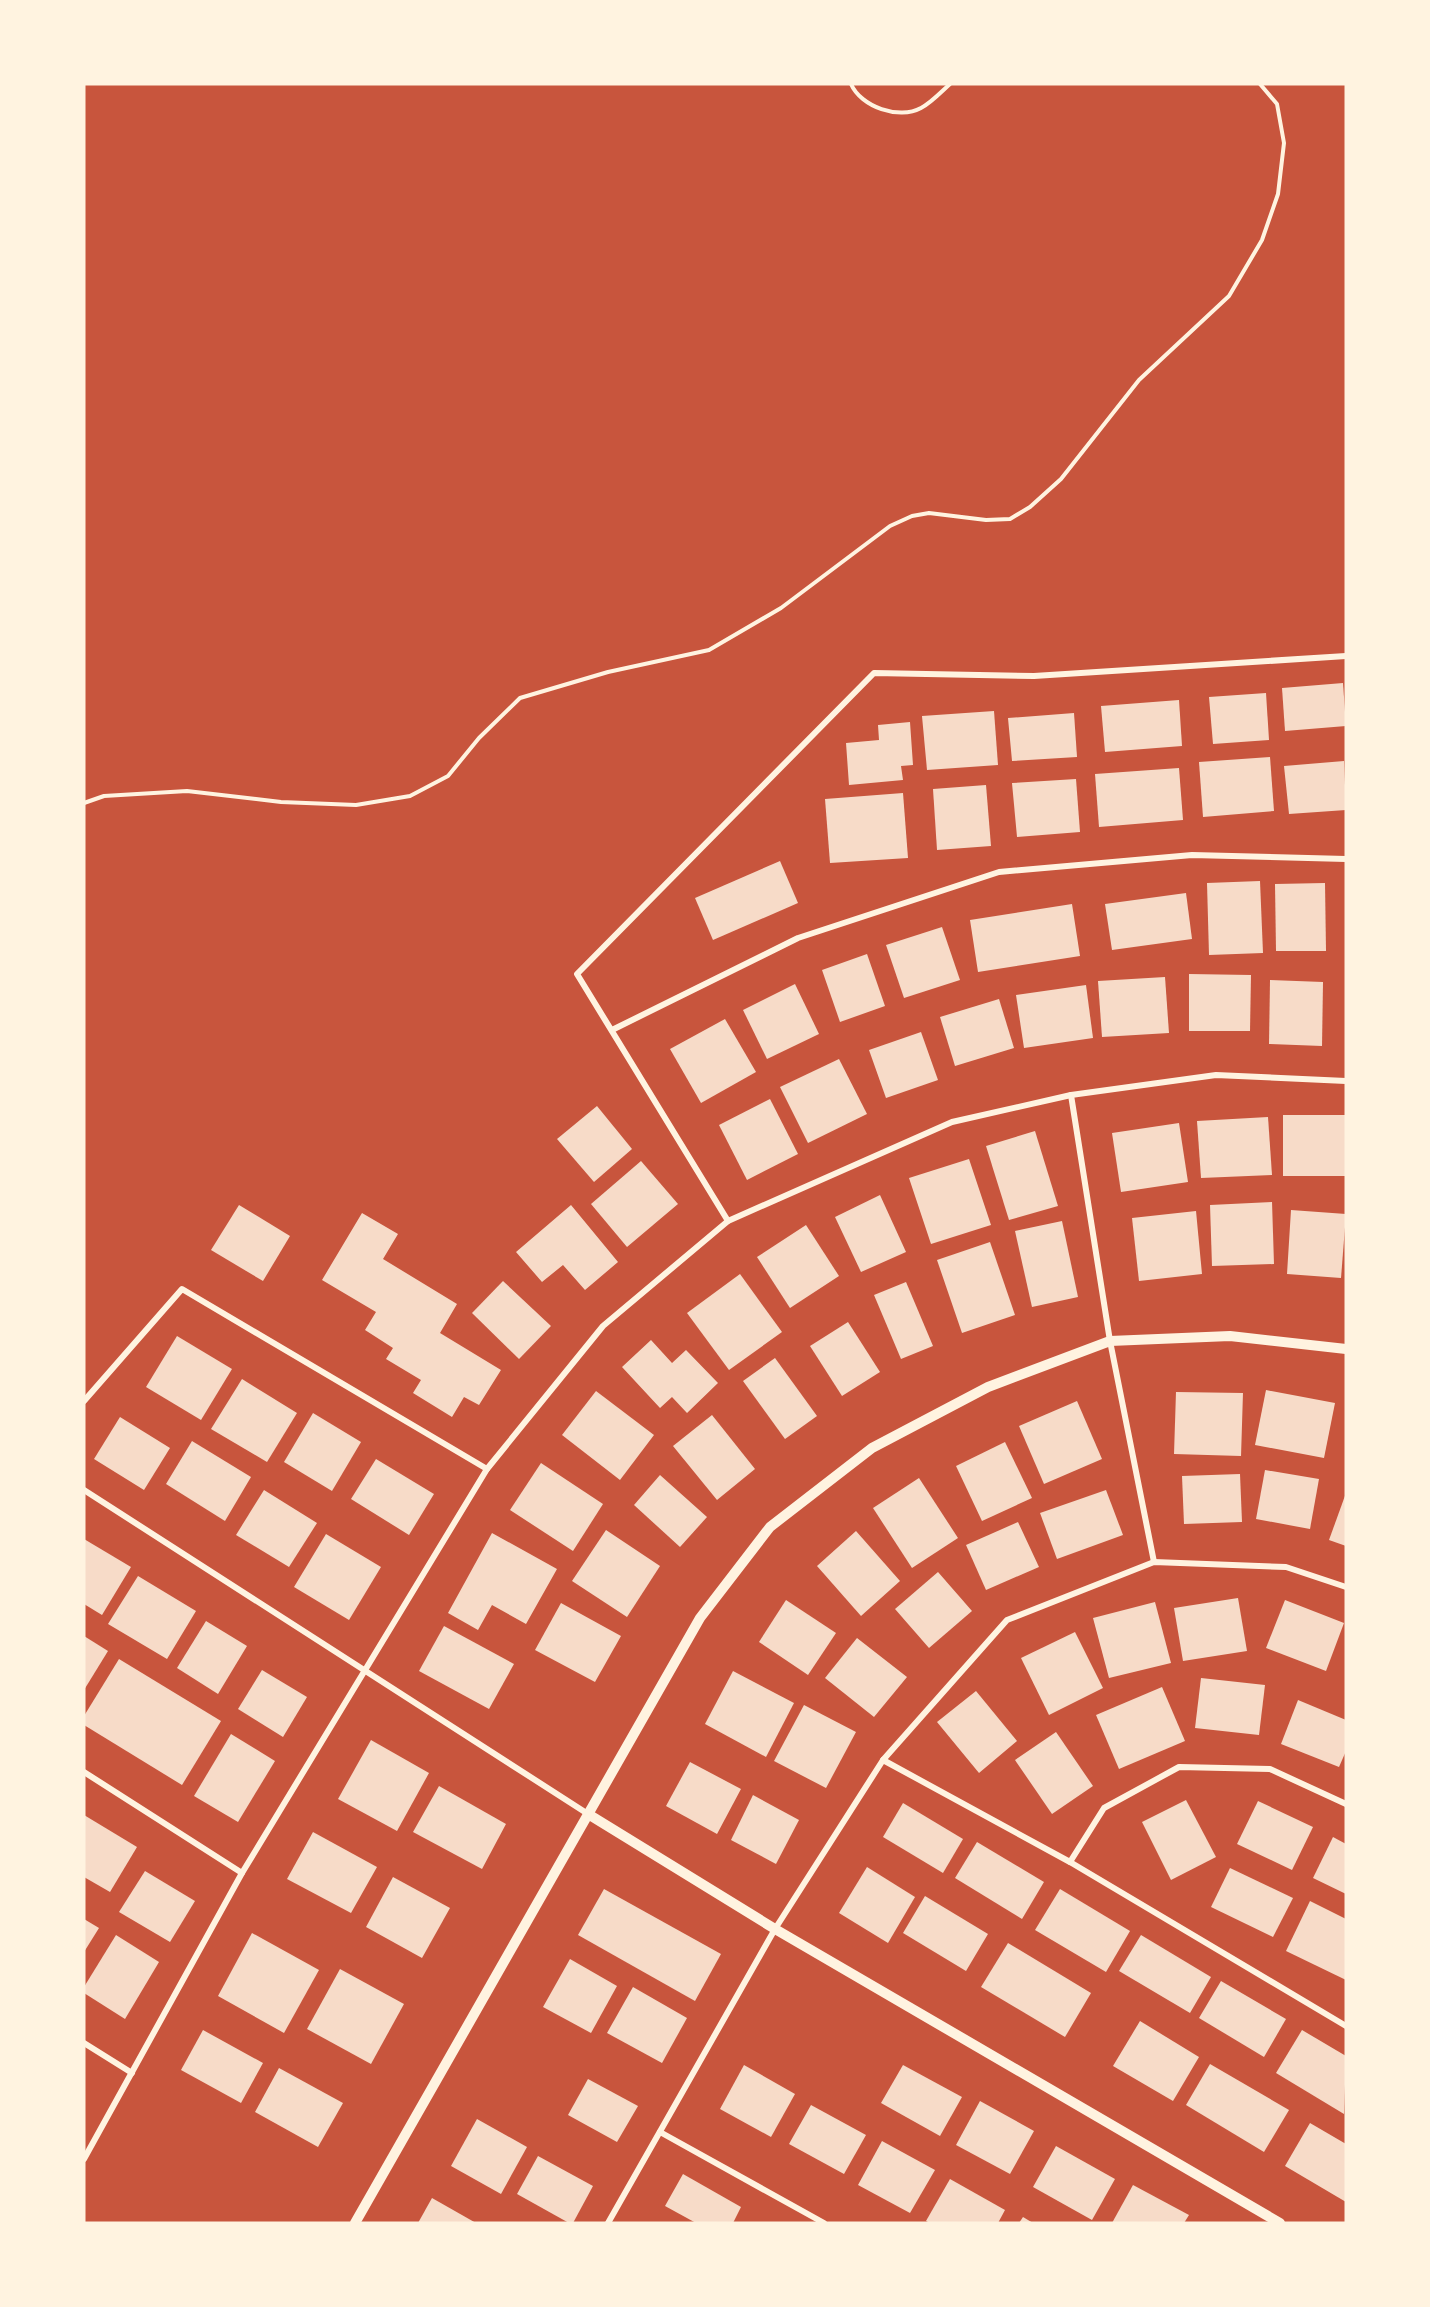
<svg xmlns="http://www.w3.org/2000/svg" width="1430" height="2307" font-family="Jost,sans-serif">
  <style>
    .building { fill: #f7dbc8 }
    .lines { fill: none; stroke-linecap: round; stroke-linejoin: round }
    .path { stroke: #fff3e0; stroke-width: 4 }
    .minor { stroke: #fff3e0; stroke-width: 6 }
    .tertiary { stroke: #fff3e0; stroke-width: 10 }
  </style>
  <rect width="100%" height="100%" fill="#c8553d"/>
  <g class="building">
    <polygon points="1343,683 1346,726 1285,731 1282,688"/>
    <polygon points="1266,693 1269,740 1213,744 1209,697"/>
    <polygon points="1179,700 1182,746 1105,752 1101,706"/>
    <polygon points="994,711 998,765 927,770 922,716"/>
    <polygon points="1074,713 1077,757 1012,761 1008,718"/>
    <polygon points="910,722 913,765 901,766 903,780 849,785 846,743 879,740 878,725"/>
    <polygon points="1270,757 1274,811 1203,817 1199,762"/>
    <polygon points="1344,761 1346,810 1289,814 1284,766"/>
    <polygon points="1179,768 1183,820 1099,827 1095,774"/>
    <polygon points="1076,779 1080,832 1017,837 1012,783"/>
    <polygon points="986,785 991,846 937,850 933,789"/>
    <polygon points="903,793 908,858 830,863 825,799"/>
    <polygon points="780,861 798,903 713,940 695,898"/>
    <polygon points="1260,881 1263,953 1209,955 1207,883"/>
    <polygon points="1325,883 1326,951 1276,951 1275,884"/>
    <polygon points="1186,893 1192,939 1112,950 1105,904"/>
    <polygon points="1072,904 1080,956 978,972 970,920"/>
    <polygon points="942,927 960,980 904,998 886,945"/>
    <polygon points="867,954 885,1006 840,1022 822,970"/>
    <polygon points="1189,974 1251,975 1250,1031 1189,1031"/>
    <polygon points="1165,977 1169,1033 1102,1037 1098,981"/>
    <polygon points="1270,980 1323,982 1322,1046 1269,1044"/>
    <polygon points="795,984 819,1034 767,1059 743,1010"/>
    <polygon points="1086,985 1093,1038 1024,1048 1016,995"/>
    <polygon points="999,999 1014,1048 955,1066 940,1017"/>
    <polygon points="725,1019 756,1072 701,1103 670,1049"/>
    <polygon points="921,1032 938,1080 886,1098 869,1050"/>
    <polygon points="839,1059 867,1114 808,1143 780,1087"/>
    <polygon points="770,1099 798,1154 747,1180 719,1125"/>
    <polygon points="597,1106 632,1149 594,1182 557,1139"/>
    <rect x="1283" y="1115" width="63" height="61"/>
    <polygon points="1268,1117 1272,1175 1201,1178 1197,1121"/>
    <polygon points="1179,1123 1188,1182 1121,1192 1112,1133"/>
    <polygon points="1035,1131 1058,1206 1009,1220 986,1146"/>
    <polygon points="969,1159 991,1225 931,1244 909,1178"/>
    <polygon points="641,1161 678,1204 627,1247 591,1204"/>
    <polygon points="880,1195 906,1252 861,1272 835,1217"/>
    <polygon points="1272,1202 1274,1264 1212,1266 1210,1205"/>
    <polygon points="239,1205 290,1236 263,1281 211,1250"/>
    <polygon points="571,1205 618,1262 585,1290 563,1265 542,1282 516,1252"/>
    <polygon points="1291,1210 1346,1214 1341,1278 1287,1274"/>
    <polygon points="1196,1211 1202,1274 1139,1281 1132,1218"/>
    <polygon points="362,1213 398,1234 383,1259 457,1304 440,1333 501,1370 479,1405 464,1397 452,1417 413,1393 421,1380 386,1359 393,1348 365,1330 376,1312 322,1280"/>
    <polygon points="1062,1221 1078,1297 1032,1307 1015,1231"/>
    <polygon points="806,1225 839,1276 790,1308 757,1257"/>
    <polygon points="990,1242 1015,1315 962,1333 937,1260"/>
    <polygon points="740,1274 782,1332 729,1370 687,1313"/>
    <polygon points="503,1281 551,1326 519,1359 472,1313"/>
    <polygon points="906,1282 933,1346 901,1359 874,1295"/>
    <polygon points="848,1322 880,1372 842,1396 810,1346"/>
    <polygon points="177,1336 232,1369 201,1420 146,1387"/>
    <polygon points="651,1340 672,1363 686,1350 718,1383 687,1413 672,1397 660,1408 622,1367"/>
    <polygon points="775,1358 817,1416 785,1439 743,1381"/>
    <polygon points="242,1379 297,1413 267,1462 211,1429"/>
    <polygon points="1266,1390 1335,1403 1324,1458 1255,1445"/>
    <polygon points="596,1391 654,1435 620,1480 562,1435"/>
    <polygon points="1176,1392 1243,1393 1241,1456 1174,1454"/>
    <polygon points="1077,1401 1102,1459 1044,1484 1019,1426"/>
    <polygon points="313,1413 361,1442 332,1491 284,1462"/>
    <polygon points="712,1415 755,1469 717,1500 673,1446"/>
    <polygon points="120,1417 170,1448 144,1490 94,1459"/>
    <polygon points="192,1441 251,1477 225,1521 166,1484"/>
    <polygon points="1005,1442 1032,1498 982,1521 956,1466"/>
    <polygon points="376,1459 434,1494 409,1535 351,1499"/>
    <polygon points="541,1463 603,1504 573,1551 510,1510"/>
    <polygon points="1265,1470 1319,1479 1310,1529 1256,1519"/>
    <polygon points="1240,1474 1242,1522 1184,1524 1182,1476"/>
    <polygon points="660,1475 707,1517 680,1547 634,1505"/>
    <polygon points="919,1478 958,1538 912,1568 873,1508"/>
    <polygon points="264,1490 317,1523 289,1567 236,1535"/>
    <polygon points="1106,1490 1123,1535 1057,1559 1040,1513"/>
    <polygon points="1346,1493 1346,1546 1329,1540"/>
    <polygon points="1018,1522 1039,1567 986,1590 966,1545"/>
    <polygon points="606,1530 660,1566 627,1617 572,1581"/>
    <polygon points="856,1531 900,1581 861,1616 817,1566"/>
    <polygon points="492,1533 557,1569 526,1624 492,1605 478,1630 448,1613"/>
    <polygon points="326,1534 381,1567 349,1620 294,1587"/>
    <polygon points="84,1539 131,1567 102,1615 84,1604"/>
    <polygon points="938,1572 972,1611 929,1648 895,1609"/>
    <polygon points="138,1576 196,1611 167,1659 108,1624"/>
    <polygon points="1238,1598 1247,1651 1183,1661 1174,1608"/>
    <polygon points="786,1600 836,1633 808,1675 759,1642"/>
    <polygon points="1285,1600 1344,1623 1326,1671 1266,1648"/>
    <polygon points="1155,1602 1171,1663 1109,1678 1093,1618"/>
    <polygon points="561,1603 621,1636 595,1682 535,1650"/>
    <polygon points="206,1621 247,1646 218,1694 177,1668"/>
    <polygon points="444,1626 514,1664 489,1709 419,1671"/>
    <polygon points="1075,1632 1103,1688 1049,1715 1021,1658"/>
    <polygon points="84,1636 108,1651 84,1690"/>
    <polygon points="857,1638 907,1677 874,1717 825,1678"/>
    <polygon points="119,1659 221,1721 182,1785 84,1725 84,1716"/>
    <polygon points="262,1670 307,1697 283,1737 238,1709"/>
    <polygon points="733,1671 794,1703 766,1757 705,1724"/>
    <polygon points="1201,1678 1265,1685 1259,1735 1195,1728"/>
    <polygon points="1162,1687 1185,1741 1119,1769 1096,1715"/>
    <polygon points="976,1691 1017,1741 979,1773 937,1722"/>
    <polygon points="1298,1700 1346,1720 1346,1751 1339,1767 1281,1744"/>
    <polygon points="804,1705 856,1732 826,1788 774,1761"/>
    <polygon points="1056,1732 1093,1786 1052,1814 1015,1760"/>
    <polygon points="231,1734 275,1761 238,1822 194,1796"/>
    <polygon points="371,1740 429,1773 397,1831 338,1799"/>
    <polygon points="690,1762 741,1789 717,1834 666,1806"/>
    <polygon points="439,1786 506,1824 482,1869 413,1832"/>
    <polygon points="753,1795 799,1820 776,1864 731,1840"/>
    <polygon points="1186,1800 1216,1857 1171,1880 1142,1822"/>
    <polygon points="1258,1801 1313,1827 1292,1870 1237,1844"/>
    <polygon points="903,1803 963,1839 943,1873 883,1837"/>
    <polygon points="84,1815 137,1847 110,1892 84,1877"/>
    <polygon points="313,1832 377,1867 351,1913 287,1879"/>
    <polygon points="1333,1837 1346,1844 1346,1894 1313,1878"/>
    <polygon points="977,1842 1044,1882 1022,1919 955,1878"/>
    <polygon points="867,1867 915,1897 888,1943 839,1913"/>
    <polygon points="1230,1868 1293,1898 1273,1937 1211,1907"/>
    <polygon points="145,1871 195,1901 170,1942 119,1912"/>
    <polygon points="393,1877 450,1908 422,1958 366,1927"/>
    <polygon points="604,1889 721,1954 695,2001 578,1935"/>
    <polygon points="1060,1889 1130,1931 1106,1972 1035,1930"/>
    <polygon points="925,1896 988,1934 966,1971 903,1933"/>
    <polygon points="1310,1901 1346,1919 1346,1980 1286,1951"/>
    <polygon points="84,1919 99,1928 84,1952"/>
    <polygon points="252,1933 319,1970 284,2033 218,1996"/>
    <polygon points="116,1935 159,1962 125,2019 84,1993 84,1987"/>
    <polygon points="1141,1935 1211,1977 1190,2013 1119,1971"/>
    <polygon points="1008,1943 1091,1993 1065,2037 981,1987"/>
    <polygon points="570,1959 617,1986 591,2033 543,2007"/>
    <polygon points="340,1969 404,2004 371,2064 307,2029"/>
    <polygon points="1221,1981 1286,2019 1264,2057 1199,2018"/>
    <polygon points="633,1987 687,2018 662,2063 607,2033"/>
    <polygon points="1140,2021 1199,2057 1173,2101 1113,2066"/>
    <polygon points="203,2030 263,2063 241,2103 181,2070"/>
    <polygon points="1302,2030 1346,2056 1344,2114 1276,2073"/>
    <polygon points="1210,2064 1289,2110 1264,2152 1186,2105"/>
    <polygon points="744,2065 795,2094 771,2137 720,2109"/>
    <polygon points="903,2065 962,2097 940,2136 881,2103"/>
    <polygon points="279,2068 343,2103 318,2147 255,2112"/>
    <polygon points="588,2079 638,2106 617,2142 568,2115"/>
    <polygon points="980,2101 1034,2131 1010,2174 956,2145"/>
    <polygon points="811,2105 866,2135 844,2174 789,2144"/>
    <polygon points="477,2119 527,2147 501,2194 451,2166"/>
    <polygon points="1310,2123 1346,2144 1346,2202 1285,2166"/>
    <polygon points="882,2141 935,2170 910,2213 858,2185"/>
    <polygon points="1056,2146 1115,2179 1092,2220 1033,2187"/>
    <polygon points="538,2156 593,2186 573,2223 569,2223 517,2194"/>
    <polygon points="683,2174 741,2207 733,2223 696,2223 665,2206"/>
    <polygon points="950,2179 1005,2210 998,2223 930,2223 926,2221"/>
    <polygon points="1133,2185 1189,2215 1184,2223 1112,2223"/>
    <polygon points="432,2198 476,2223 418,2223"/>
    <polygon points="1023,2217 1033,2223 1019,2223"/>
  </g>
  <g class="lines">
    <g class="path">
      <path d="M 851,84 C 861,107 899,120 921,108 C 931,103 941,92 950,84"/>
      <polyline points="84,803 104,796 187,791 281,802 356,805 410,796 448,776 479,738 520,698 608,672 709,650 781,608 890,526 912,516 929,513 986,520 1010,519 1030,507 1061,479 1139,380 1229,296 1262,240 1278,194 1284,143 1277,104 1260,84"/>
    </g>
    <g class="minor">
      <polyline points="612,1030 798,938 999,872 1192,855 1346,859"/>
      <polyline points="1071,1095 1110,1341 1154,1562"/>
      <polyline points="728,1221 577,974 874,673 1034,676 1346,656"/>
      <polyline points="84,1401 182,1289 487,1469"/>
      <polyline points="84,1490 588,1814"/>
      <polyline points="883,1760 1070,1862 1346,2026"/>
      <polyline points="84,1772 242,1873"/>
      <polyline points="1070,1862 1104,1808 1179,1767 1270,1769 1346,1804"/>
      <polyline points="84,2043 132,2073"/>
      <polyline points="660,2132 824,2223"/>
      <polyline points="84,2159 242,1873 487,1469 603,1326 728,1221 952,1122 1071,1095 1216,1075 1346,1081"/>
      <polyline points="608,2223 775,1929 883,1760 1007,1620 1154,1562 1286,1567 1346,1587"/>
    </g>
    <g class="tertiary">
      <polyline points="588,1814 775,1929 1280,2223"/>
      <polyline points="355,2223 700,1618 770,1527 872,1448 988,1387 1110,1341 1230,1336 1346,1349"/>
    </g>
  </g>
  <rect width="1430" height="2307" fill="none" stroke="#fff3e0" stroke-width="171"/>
</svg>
